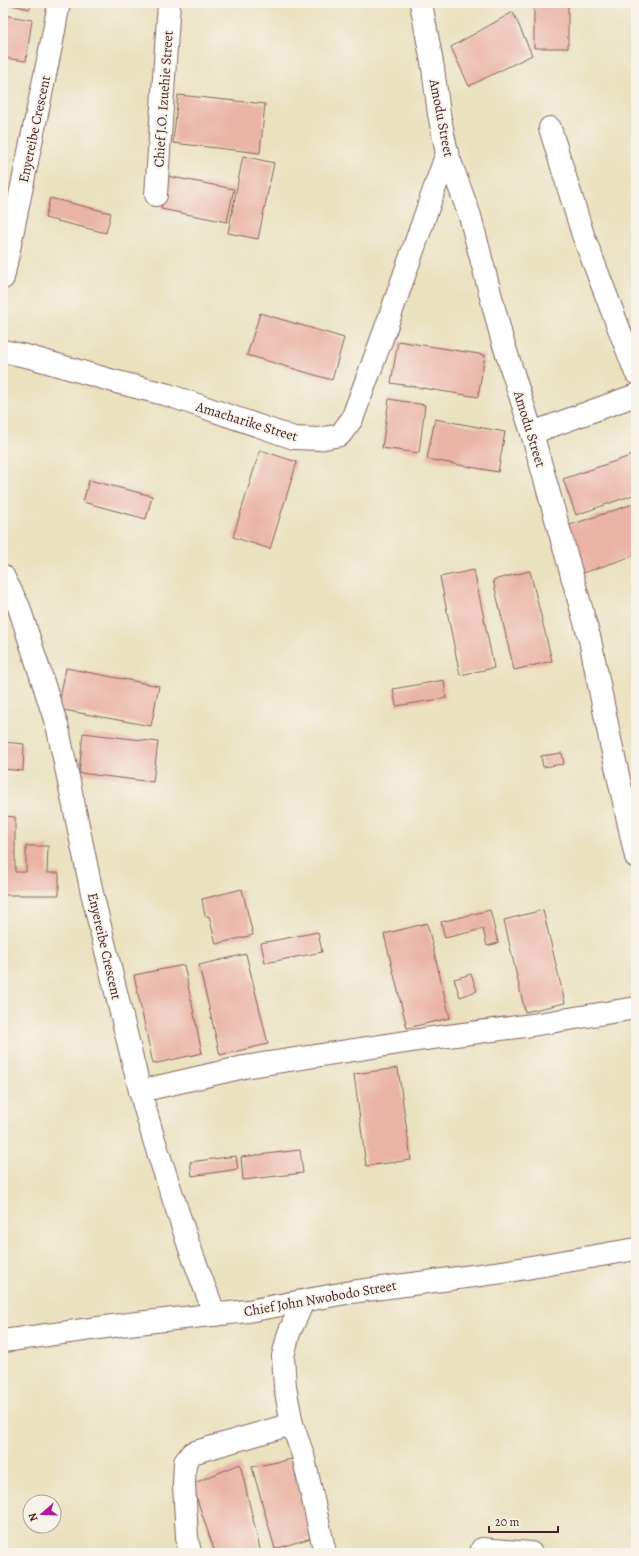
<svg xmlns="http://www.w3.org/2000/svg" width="639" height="1556" font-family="Alegreya,serif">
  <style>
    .building { fill: #eab3a5 }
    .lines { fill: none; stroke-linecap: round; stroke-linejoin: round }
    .street-casing { stroke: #82635f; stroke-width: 24 }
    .street { stroke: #fff; stroke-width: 22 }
    .labels { text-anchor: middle; stroke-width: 4; stroke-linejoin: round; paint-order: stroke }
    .street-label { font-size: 14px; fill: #4a1f2b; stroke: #f7f3e8 }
  </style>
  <rect width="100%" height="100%" fill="#f7f3e8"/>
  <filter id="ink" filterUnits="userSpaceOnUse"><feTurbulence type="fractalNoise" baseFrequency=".025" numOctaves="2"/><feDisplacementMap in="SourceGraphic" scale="8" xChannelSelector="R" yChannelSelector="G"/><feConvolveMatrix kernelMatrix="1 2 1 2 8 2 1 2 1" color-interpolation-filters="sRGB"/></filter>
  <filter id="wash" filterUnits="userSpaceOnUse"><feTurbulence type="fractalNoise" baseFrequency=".012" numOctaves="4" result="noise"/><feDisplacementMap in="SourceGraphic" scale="16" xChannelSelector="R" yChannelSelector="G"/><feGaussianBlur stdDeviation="0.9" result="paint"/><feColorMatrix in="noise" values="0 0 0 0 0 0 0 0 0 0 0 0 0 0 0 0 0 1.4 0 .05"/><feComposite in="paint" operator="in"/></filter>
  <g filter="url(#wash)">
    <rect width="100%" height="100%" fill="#eae1bf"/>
    <g id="blocks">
      <g class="building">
        <polygon points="3,3 31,3 30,9"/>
        <polygon points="554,3 568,3 568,48 534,48 534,6"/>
        <polygon points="513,12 532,55 469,86 451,47"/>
        <polygon points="3,15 32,20 26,61 3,58"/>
        <polygon points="178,95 265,104 260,153 173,143"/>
        <polygon points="243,156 274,163 258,239 228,233"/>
        <polygon points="167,176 234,189 227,222 161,209"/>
        <polygon points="50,198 111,213 106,233 45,218"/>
        <polygon points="260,313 344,338 332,380 247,355"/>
        <polygon points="398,341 485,355 478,397 391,383"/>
        <polygon points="389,399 425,405 419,453 382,448"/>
        <polygon points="435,419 505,432 498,472 427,459"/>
        <polygon points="260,450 297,462 270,549 233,537"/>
        <polygon points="636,454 636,494 576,515 563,479"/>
        <polygon points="89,480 152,496 146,519 83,502"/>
        <polygon points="636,503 636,555 583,573 567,526"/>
        <polygon points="474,570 494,668 460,675 440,577"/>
        <polygon points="530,571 552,661 514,670 493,580"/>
        <polygon points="66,668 159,686 151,726 58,709"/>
        <polygon points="444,680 446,698 396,706 393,689"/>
        <polygon points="83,733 158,742 153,782 79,773"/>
        <polygon points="3,742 24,744 23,771 3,769"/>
        <polygon points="562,753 564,764 543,767 541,756"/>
        <polygon points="3,816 15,817 15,872 26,872 26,846 48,846 47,873 59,873 59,895 3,895"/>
        <polygon points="242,889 253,935 216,944 209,916 205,916 202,899"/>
        <polygon points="490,910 498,943 487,946 483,929 445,938 441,922"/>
        <polygon points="543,910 565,1003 525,1012 504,920"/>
        <polygon points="427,923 450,1018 407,1028 384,934"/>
        <polygon points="318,932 322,952 265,963 261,943"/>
        <polygon points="246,954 268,1044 220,1055 199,965"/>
        <polygon points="184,965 202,1053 153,1064 134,975"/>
        <polygon points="471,974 477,991 460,997 454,979"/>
        <polygon points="398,1068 411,1160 366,1166 354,1074"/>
        <polygon points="300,1150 303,1173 243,1180 241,1157"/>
        <polygon points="236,1156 238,1169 192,1176 190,1162"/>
        <polygon points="292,1459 311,1538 275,1549 252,1467"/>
        <polygon points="240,1464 261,1553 215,1553 192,1484"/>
      </g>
    </g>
  </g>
  <g filter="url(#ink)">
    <use href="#blocks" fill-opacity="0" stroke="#82635f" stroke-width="1"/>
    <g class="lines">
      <g class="street-casing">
        <g id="street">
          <polyline points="421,3 433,68 439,114 447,153 470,216 502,339 532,433 590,640 610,739 636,857"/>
          <polyline points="550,128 583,235 636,373"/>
          <polyline points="156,195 169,3"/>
          <polyline points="3,278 52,41 59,3"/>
          <polyline points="3,351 30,357 117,382 168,395 294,438 319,439 340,435 352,419 384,333 447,153"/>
          <polyline points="532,433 636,395"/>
          <polyline points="3,576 19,607 58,729 92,893 140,1091 154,1140 189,1246 215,1315"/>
          <polyline points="140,1091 244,1067 425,1039 532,1025 636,1008"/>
          <polyline points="303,1302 289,1333 283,1356 285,1387 292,1424 303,1455 325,1553"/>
          <polyline points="3,1341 128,1324 248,1311 351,1292 503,1272 636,1249"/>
          <polyline points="482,1549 531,1553"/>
          <polyline points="190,1553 187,1537 184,1484 185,1462 192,1453 292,1424"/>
        </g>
      </g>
      <use href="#street" class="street"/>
    </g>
  </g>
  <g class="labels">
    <g class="street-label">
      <text transform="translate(163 99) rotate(-86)" y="5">Chief J.O. Izuehie Street</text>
      <text transform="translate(442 118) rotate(79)" y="5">Amodu Street</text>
      <text transform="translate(34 129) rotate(-78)" y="5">Enyereibe Crescent</text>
      <text transform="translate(247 421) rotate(17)" y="5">Amacharike Street</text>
      <text transform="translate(530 429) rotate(73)" y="5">Amodu Street</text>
      <text transform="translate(105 946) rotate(77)" y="5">Enyereibe Crescent</text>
      <text transform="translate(320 1298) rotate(-10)" y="5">Chief John Nwobodo Street</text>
    </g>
  </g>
  <rect width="639" height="1556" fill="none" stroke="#f7f3e8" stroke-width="16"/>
  <g transform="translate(42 1514) rotate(250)"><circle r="19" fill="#f7f3e8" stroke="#b29e9c"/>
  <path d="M0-3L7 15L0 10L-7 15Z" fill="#b5179e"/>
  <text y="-6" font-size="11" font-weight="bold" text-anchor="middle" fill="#4a1f2b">N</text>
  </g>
  <path d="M489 1526v6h69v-6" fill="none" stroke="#4a1f2b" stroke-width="2"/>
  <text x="495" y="1526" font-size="12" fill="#4a1f2b" stroke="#f7f3e8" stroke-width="3" paint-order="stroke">20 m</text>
</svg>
